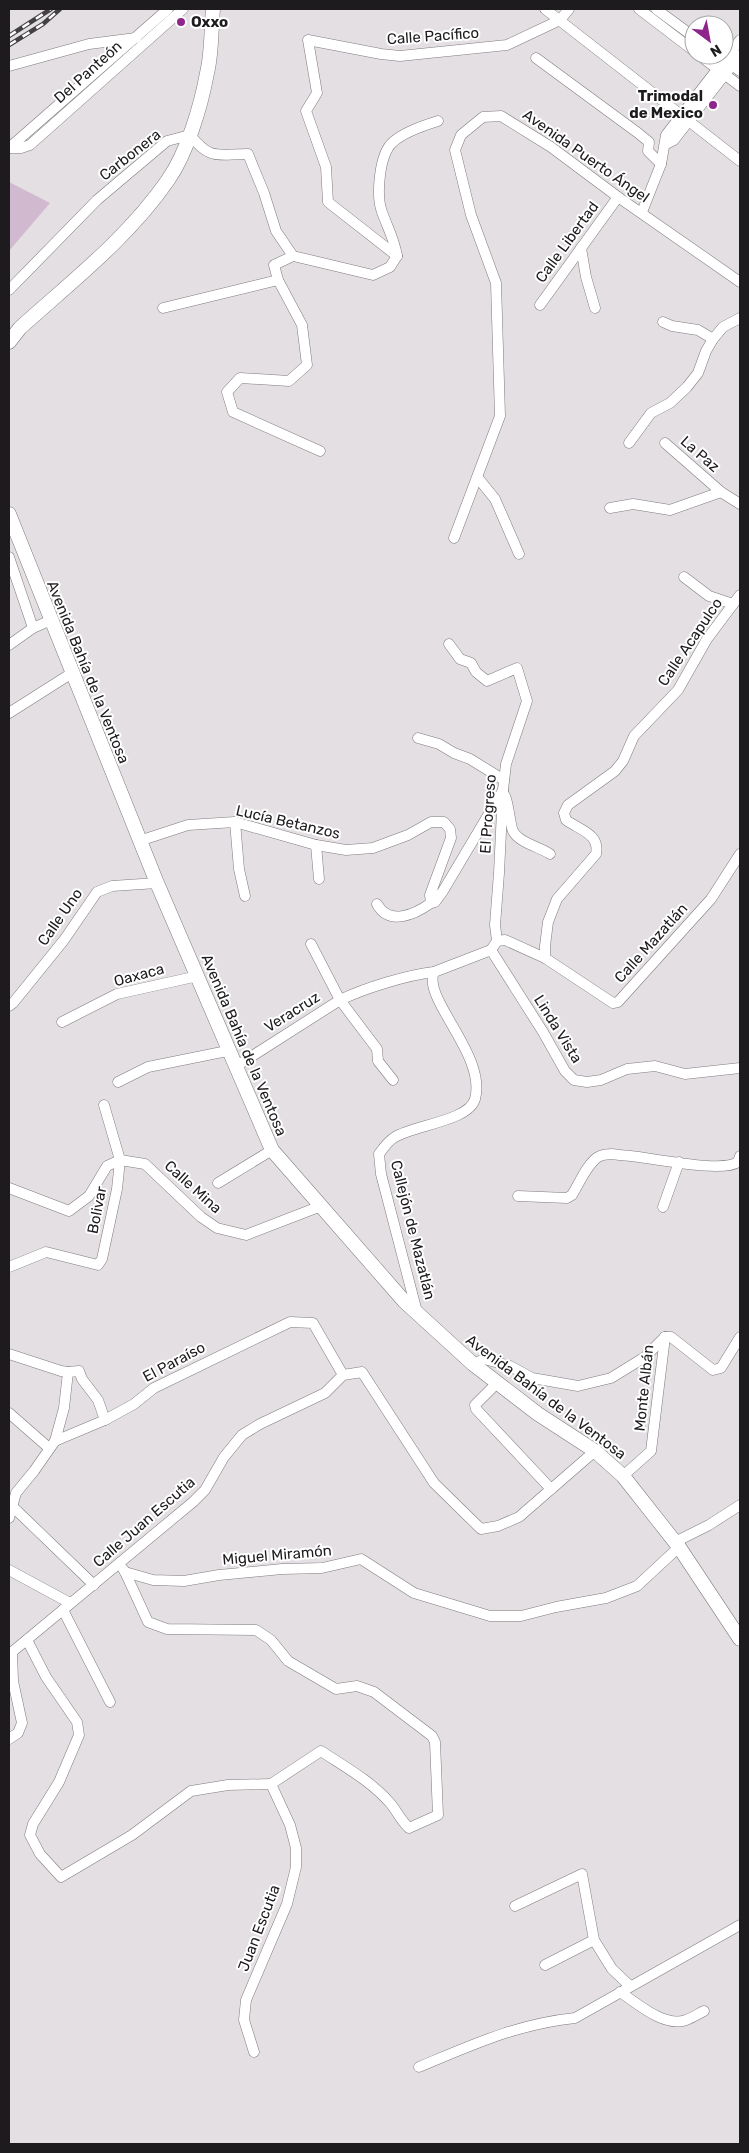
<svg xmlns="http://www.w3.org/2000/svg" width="749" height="2153" font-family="Rubik,sans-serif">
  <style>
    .green { fill: #d1bacf }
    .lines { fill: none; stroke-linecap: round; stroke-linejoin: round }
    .minor-casing { stroke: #7f7b7f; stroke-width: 11 }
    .secondary-casing { stroke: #7f7b7f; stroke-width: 15 }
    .minor { stroke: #fff; stroke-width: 10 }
    .secondary { stroke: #fff; stroke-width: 14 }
    .rail-casing { stroke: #434143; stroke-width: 4.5 }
    .rail { stroke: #fff; stroke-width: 2.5; stroke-dasharray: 8; stroke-linecap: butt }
    .poi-dot { fill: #8d258b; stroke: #fff; stroke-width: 2 }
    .labels { text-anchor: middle; stroke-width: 4; stroke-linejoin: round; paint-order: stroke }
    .poi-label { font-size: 15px; font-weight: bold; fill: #1d1b1d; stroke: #fff; text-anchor: start }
    .street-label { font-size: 15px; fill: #1d1b1d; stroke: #fff }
  </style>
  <rect width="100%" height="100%" fill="#e3dfe3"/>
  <polygon class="green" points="9,182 50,203 9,251"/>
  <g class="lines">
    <g class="minor-casing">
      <g id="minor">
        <polyline points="545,9 740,161"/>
        <polyline points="639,9 694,51"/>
        <polyline points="656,9 694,37"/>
        <polyline points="699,55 740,86"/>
        <polyline points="718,55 740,71"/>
        <polyline points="536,58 638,133 649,142 648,151 661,164"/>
        <polyline points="9,66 89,44 136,38"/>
        <polyline points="666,144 674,140 740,55"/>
        <polyline points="9,148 21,148 30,145 183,9"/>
        <polyline points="9,148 168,9"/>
        <polyline points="642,212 661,164 666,135 740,40"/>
        <polyline points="581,248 586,277 595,308"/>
        <path d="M 397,256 C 394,238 388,229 382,212 C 376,196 379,154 393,142 C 403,133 425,125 438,121"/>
        <path d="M 9,290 L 97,200 L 167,141 L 190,135 C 211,161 217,154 248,154 L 264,193 L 276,231 L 293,256"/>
        <polyline points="540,305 618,197"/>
        <polyline points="163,308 278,280"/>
        <polyline points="663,322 672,326 698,330 713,339"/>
        <polyline points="629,443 651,413 670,403 687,387 698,373 706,351 713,339 723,327 740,318"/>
        <polyline points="665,443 721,492 740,504"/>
        <polyline points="320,451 233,412 227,392 240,378 289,381 307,365 302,325 278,280 274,265 293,256 373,275 390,267 397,256 328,202 326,167 306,111 317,93 308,40 381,54 400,56 507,45 560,20 569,9"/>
        <polyline points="478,478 495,499 519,554"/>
        <polyline points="610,508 633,504 670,510 721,492"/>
        <polyline points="454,538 500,416 496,283 471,215 455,150 461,135 483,117 501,116 551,147 618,197 740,282"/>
        <polyline points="9,557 33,628"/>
        <polyline points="684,577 709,596 733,604"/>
        <polyline points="449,644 460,659 471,663 476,672 487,681 517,668 527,701 506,764 503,790 499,873 495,925 497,941"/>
        <polyline points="9,645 33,628 51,620"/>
        <polyline points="9,713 72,673"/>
        <polyline points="418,738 439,744 454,753 470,759 504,780"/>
        <path d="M 505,796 C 509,805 510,825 513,831 C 519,843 540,847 550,854"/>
        <polyline points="235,822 239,869 245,896"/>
        <polyline points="139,841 188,825 235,822 316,845 346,850 373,848 408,835 431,822 444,822 450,829 451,838 430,895 431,903 435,902 443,891 503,790"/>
        <polyline points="316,845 319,879"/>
        <path d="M 377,904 C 389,926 414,915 431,903"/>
        <polyline points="311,944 340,1000 377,1049 378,1061 393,1080"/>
        <polyline points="491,950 543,1032 565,1071 574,1080 587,1082 601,1080 627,1069 655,1066 685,1074 740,1068"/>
        <path d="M 545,958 L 545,946 L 548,922 L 557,899 L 596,854 C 600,834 580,830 566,820 L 564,813 L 568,805 L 615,771 L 623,761 L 634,736 L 678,690 L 707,639 L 740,595"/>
        <polyline points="9,1006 13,1003 64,940 97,892 112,886 157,883"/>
        <polyline points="62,1022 117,994 198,976"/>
        <path d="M 235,1067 L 340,1000 C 365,988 407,975 434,972"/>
        <polyline points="118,1082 148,1067 227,1051"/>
        <polyline points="218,1183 272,1150"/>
        <polyline points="9,1188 69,1211 89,1196 107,1166 120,1160 145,1164 201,1217 217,1228 246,1235 321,1206"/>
        <path d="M 518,1196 L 567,1198 L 572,1195 C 579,1184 587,1164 598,1157 C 605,1153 613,1154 620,1155 C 645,1156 722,1174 738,1162 L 740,1156"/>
        <polyline points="663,1207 679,1162"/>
        <polyline points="9,1267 46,1252 98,1265 102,1259 117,1189 120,1160 104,1105"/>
        <path d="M 417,1312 L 381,1174 L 379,1154 C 384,1147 388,1141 395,1137 C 414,1125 469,1121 475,1099 C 487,1055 422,999 434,972 L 491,950 L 497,941 L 505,940 L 545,958 L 613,1003 L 618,1002 L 711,899 L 740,854"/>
        <polyline points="665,1337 671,1337 713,1370 721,1368 740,1337"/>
        <polyline points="9,1354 61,1371 68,1372 64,1408 55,1441"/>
        <polyline points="473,1364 484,1359 510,1366 532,1378 578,1386 611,1378 645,1357 665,1337"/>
        <polyline points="68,1372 79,1371 82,1379 98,1400 105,1420"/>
        <polyline points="498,1382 475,1405 476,1409 551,1489"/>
        <polyline points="9,1413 49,1448"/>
        <polyline points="623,1476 651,1451 665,1337"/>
        <polyline points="12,1506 94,1585"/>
        <polyline points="9,1518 16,1493 34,1471 55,1441 105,1420 134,1404 154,1388 290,1322 313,1323 343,1375"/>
        <polyline points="675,1542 709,1525 740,1505"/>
        <polyline points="123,1569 125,1572 153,1580 184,1581 219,1575 282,1569 322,1568 361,1559 414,1593 490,1616 521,1616 556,1607 606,1598 637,1586 679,1547"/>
        <polyline points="9,1570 70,1603"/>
        <path d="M 125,1572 L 148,1622 L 167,1629 L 256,1630 L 271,1640 L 288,1661 L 336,1689 L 357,1686 L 374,1692 L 432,1736 L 435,1742 L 438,1815 L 409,1828 C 401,1821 397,1811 390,1803 C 371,1781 345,1767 321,1751 L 271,1784"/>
        <polyline points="63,1610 110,1702"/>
        <polyline points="27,1640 46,1677 77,1722 79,1735 59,1782 33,1824 30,1835 40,1854 61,1877 132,1835 191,1791 228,1785 271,1784 290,1825 296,1848 296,1867 287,1904 246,2000 244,2020 254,2052"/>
        <polyline points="9,1739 18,1733 22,1723 13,1681 12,1652 193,1502 205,1490 224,1457 242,1435 260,1424 325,1393 343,1375 362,1372 434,1483 481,1529 498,1526 519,1517 595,1451"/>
        <polyline points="515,1906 582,1874 594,1940 612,1969 630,1986"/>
        <polyline points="545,1965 594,1940"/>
        <path d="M 620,1992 C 637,2003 664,2028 686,2020 C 692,2018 698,2014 704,2011"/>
        <path d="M 419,2067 C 472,2045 517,2024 575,2018 L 740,1925"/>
      </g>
    </g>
    <g class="secondary-casing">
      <g id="secondary">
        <path d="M 9,342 L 20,328 C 72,281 128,238 168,180 C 187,153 201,106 207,73 C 212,53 211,30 213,9"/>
        <polyline points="9,514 157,883 272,1150 404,1301 473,1364 538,1414 595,1451 623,1476 679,1547 740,1639"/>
      </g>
    </g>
    <use href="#minor" class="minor"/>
    <use href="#secondary" class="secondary"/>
    <g class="rail-casing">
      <g id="rail">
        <polyline points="9,36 51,9"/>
        <polyline points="9,45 43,24 60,9"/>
      </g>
    </g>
    <use href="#rail" class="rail"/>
  </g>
  <g class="poi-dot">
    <circle cx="181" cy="22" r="5"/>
    <circle cx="713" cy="105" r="5"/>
  </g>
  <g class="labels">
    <g class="poi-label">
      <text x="191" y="27">Oxxo</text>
      <text x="703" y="101" text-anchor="end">Trimodal<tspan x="703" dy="17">de Mexico</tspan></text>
    </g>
    <g class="street-label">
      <text transform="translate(433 36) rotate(-4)" y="5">Calle Pacífico</text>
      <text transform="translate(88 72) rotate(-42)" y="5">Del Panteón</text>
      <text transform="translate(130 155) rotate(-38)" y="5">Carbonera</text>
      <text transform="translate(586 156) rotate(35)" y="5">Avenida Puerto Ángel</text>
      <text transform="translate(567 242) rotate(-54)" y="5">Calle Libertad</text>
      <text transform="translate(700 454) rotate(41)" y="5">La Paz</text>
      <text transform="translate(690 642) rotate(-56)" y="5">Calle Acapulco</text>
      <text transform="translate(88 672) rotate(68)" y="5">Avenida Bahía de la Ventosa</text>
      <text transform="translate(488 814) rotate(-86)" y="5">El Progreso</text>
      <text transform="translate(288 822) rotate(13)" y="5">Lucía Betanzos</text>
      <text transform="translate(60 917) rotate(-55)" y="5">Calle Uno</text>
      <text transform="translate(651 943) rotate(-48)" y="5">Calle Mazatlán</text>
      <text transform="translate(139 975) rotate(-15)" y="5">Oaxaca</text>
      <text transform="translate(292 1012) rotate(-32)" y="5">Veracruz</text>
      <text transform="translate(558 1029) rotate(58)" y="5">Linda Vista</text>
      <text transform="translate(244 1045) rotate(67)" y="5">Avenida Bahía de la Ventosa</text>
      <text transform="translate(193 1187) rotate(42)" y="5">Calle Mina</text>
      <text transform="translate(97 1210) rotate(-79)" y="5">Bolivar</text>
      <text transform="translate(413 1230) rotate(76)" y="5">Callejón de Mazatlán</text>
      <text transform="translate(174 1362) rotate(-28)" y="5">El Paraíso</text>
      <text transform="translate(644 1388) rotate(-84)" y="5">Monte Albán</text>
      <text transform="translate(546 1397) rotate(37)" y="5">Avenida Bahía de la Ventosa</text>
      <text transform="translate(144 1522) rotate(-41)" y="5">Calle Juan Escutia</text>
      <text transform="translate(277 1555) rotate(-5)" y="5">Miguel Miramón</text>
      <text transform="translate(259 1928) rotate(-69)" y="5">Juan Escutia</text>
    </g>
  </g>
  <rect width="749" height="2153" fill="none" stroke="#1d1b1d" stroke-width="20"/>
  <g transform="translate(709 40) rotate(148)"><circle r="24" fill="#ffffff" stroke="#a5a4a5"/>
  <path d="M0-4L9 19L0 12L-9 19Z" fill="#8d258b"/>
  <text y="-8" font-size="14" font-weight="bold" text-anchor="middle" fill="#1d1b1d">N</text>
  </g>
</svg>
